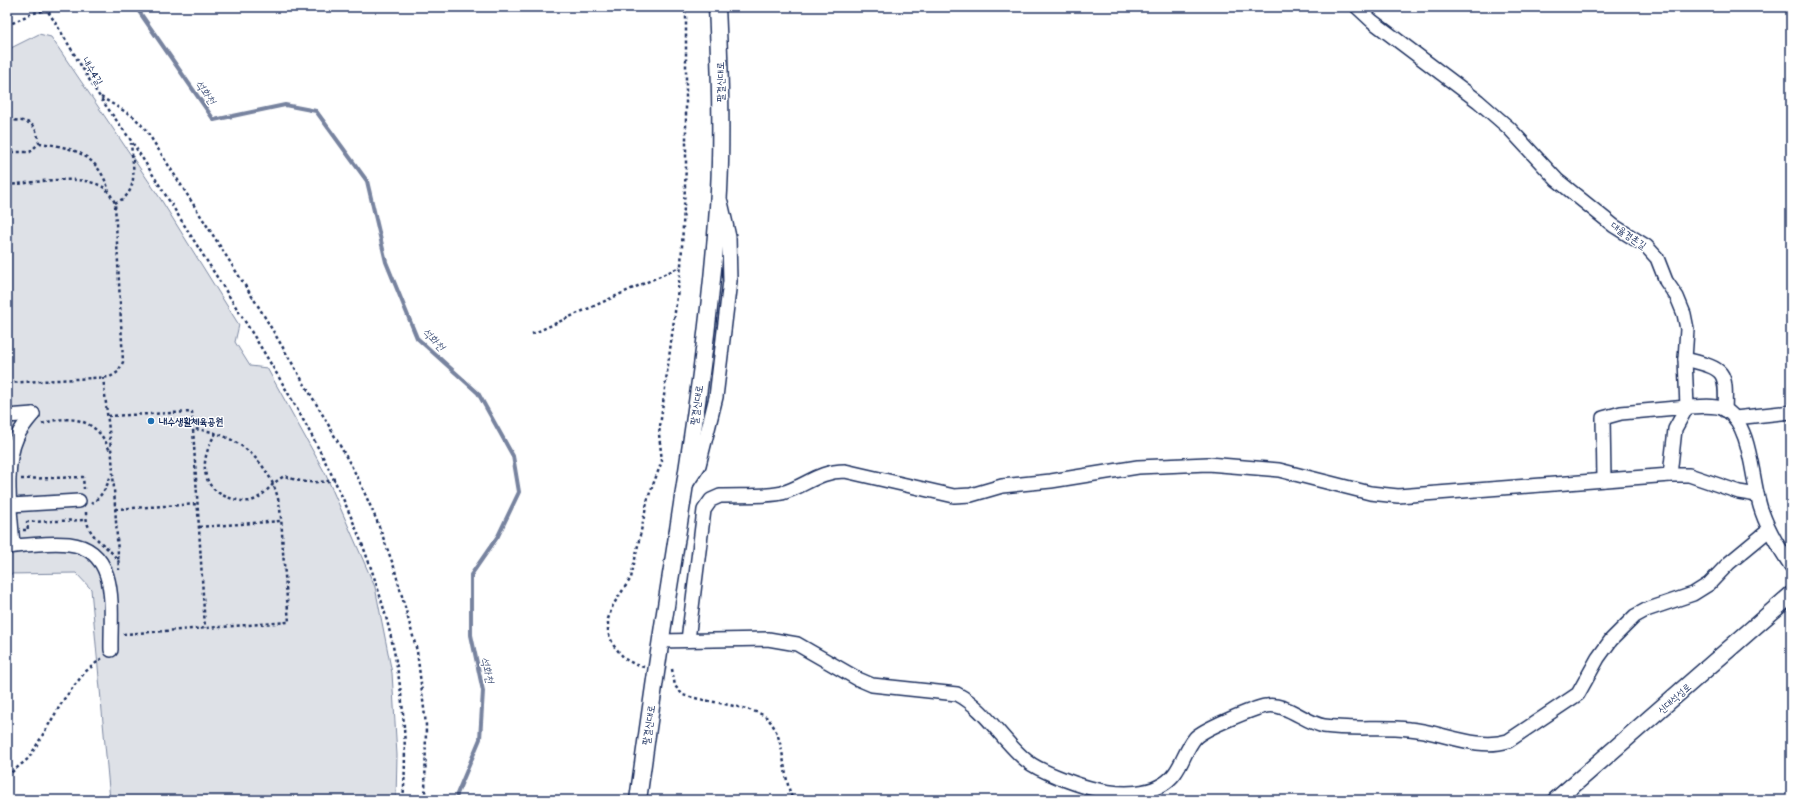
<svg xmlns="http://www.w3.org/2000/svg" width="1798" height="807" font-family="'Balsamiq Sans','Poor Story',sans-serif">
  <style>
    .garden { fill: #dee1e7; stroke: #7c88a2 }
    .lines { fill: none; stroke-linecap: round; stroke-linejoin: round }
    .stream { stroke: #77839f; stroke-width: 4 }
    .minor-casing { stroke: #1b2f5e; stroke-width: 16 }
    .major-casing { stroke: #1b2f5e; stroke-width: 19 }
    .path { stroke: #1b2f5e; stroke-width: 2.5; stroke-dasharray: 3 3; stroke-linecap: butt }
    .minor { stroke: #fff; stroke-width: 13 }
    .major { stroke: #fff; stroke-width: 16 }
    .poi-dot { fill: #1f6fb2; stroke: #fff; stroke-width: 1.5 }
    .labels { text-anchor: middle; stroke-width: 3; stroke-linejoin: round; paint-order: stroke }
    .street-label { font-size: 10px; fill: #1b2f5e; stroke: #fff }
    .poi-label { font-size: 10px; font-weight: bold; fill: #1b2f5e; stroke: #fff; text-anchor: start }
    .water-label { font-size: 11px; font-style: italic; fill: #49597e; stroke: #fff }
  </style>
  <rect width="100%" height="100%" fill="#fff"/>
  <filter id="ink" filterUnits="userSpaceOnUse"><feTurbulence type="fractalNoise" baseFrequency=".025" numOctaves="2"/><feDisplacementMap in="SourceGraphic" scale="8" xChannelSelector="R" yChannelSelector="G"/><feConvolveMatrix kernelMatrix="1 2 1 2 8 2 1 2 1" color-interpolation-filters="sRGB"/></filter>
  <g filter="url(#ink)">
    <polygon class="garden" points="39,34 51,37 160,198 239,325 235,342 250,366 267,368 325,473 375,587 392,673 397,755 396,800 110,800 91,589 76,573 7,574 7,50"/>
    <g class="lines">
      <polyline class="stream" points="136,7 214,120 285,105 316,111 367,181 386,262 417,338 478,393 513,456 519,492 498,536 471,575 471,635 483,691 480,739 457,794 456,800"/>
      <g class="minor-casing">
        <g id="minor">
          <path d="M 1357,7 L 1372,21 L 1478,101 L 1509,128 L 1557,180 L 1614,226 L 1646,246 L 1657,258 L 1666,281 L 1677,297 L 1684,314 L 1687,329 L 1685,359 L 1687,407 C 1698,407 1716,404 1726,410 C 1753,427 1751,484 1762,512 C 1769,532 1780,549 1791,566"/>
          <path d="M 1685,359 C 1723,369 1727,368 1725,410"/>
          <polyline points="7,416 33,414"/>
          <polyline points="1735,418 1791,412"/>
          <polyline points="1670,475 1675,429 1687,407"/>
          <polyline points="1604,480 1603,418 1621,413 1687,407"/>
          <polyline points="685,486 699,465 716,397 730,281 729,237 721,202"/>
          <polyline points="11,505 79,501"/>
          <path d="M 13,546 C 11,514 3,467 17,437 C 21,428 27,421 33,414"/>
          <path d="M 7,547 C 24,545 52,542 69,544 C 121,550 110,612 111,650"/>
          <path d="M 688,640 L 704,510 L 711,500 L 720,496 C 739,495 763,497 782,493 C 806,486 818,471 845,471 L 954,496 L 971,495 L 1002,486 L 1051,481 L 1138,467 L 1208,464 L 1279,470 L 1370,493 L 1398,496 L 1670,475 L 1689,475 L 1739,492 L 1757,495"/>
          <path d="M 660,641 L 768,639 L 797,644 L 858,679 L 872,685 L 957,694 C 986,709 1002,741 1027,761 C 1039,771 1075,784 1090,788 C 1117,795 1157,798 1175,773 C 1183,762 1186,749 1195,738 C 1203,729 1254,708 1266,706 C 1286,702 1305,723 1324,726 C 1352,730 1381,726 1409,729 C 1441,731 1476,751 1508,741 L 1578,694 L 1598,658 L 1611,640 L 1635,616 L 1646,610 L 1693,594 L 1709,584 L 1729,563 L 1769,530"/>
        </g>
      </g>
      <g class="major-casing">
        <g id="major">
          <path d="M 638,800 C 649,720 660,641 673,562 C 692,439 712,316 719,191 C 722,130 720,68 717,7"/>
          <polyline points="1556,800 1791,595"/>
        </g>
      </g>
      <g class="path">
        <path d="M 45,7 C 64,35 80,65 98,94 C 109,111 121,126 132,142 C 154,176 176,212 198,247 C 305,416 421,591 403,800"/>
        <polyline points="7,26 30,14 47,10"/>
        <polyline points="101,97 134,117 146,130 260,309 324,417 358,478 377,521 394,567 417,651 426,725 425,800"/>
        <polyline points="7,117 11,129 7,145"/>
        <path d="M 39,143 C 74,147 98,155 109,191"/>
        <path d="M 7,148 L 13,152 L 30,152 L 39,143 C 36,121 28,121 9,120"/>
        <path d="M 7,185 C 34,183 74,174 99,185 C 107,188 111,195 115,203 L 123,362 L 118,372 L 110,377 L 7,383"/>
        <path d="M 115,203 C 118,201 124,199 126,196 C 138,183 132,159 131,143"/>
        <polyline points="532,334 680,267"/>
        <polyline points="103,377 112,457 119,570"/>
        <polyline points="108,416 192,412 205,628"/>
        <path d="M 42,424 C 71,413 99,420 110,452"/>
        <path d="M 216,433 C 201,456 197,488 230,498 C 236,500 244,502 251,501 C 266,496 271,482 285,476 C 304,484 315,483 335,480"/>
        <polyline points="21,479 83,477 84,489"/>
        <path d="M 91,504 C 102,496 107,487 111,475"/>
        <polyline points="115,509 198,504"/>
        <path d="M 86,512 C 86,539 105,541 119,562"/>
        <polyline points="199,527 281,521"/>
        <polyline points="23,530 28,530 27,522 86,520"/>
        <path d="M 124,633 L 124,634 L 289,622 C 287,599 285,575 283,552 C 282,536 282,519 279,503 C 271,462 235,432 194,429"/>
        <polyline points="644,667 636,665 625,659 614,646 608,633 608,619 613,605 631,578 648,498 662,461 659,434 681,266 686,166 686,15 683,7"/>
        <path d="M 672,669 L 675,686 L 683,695 C 702,701 753,707 766,717 C 773,723 778,734 780,743 C 785,762 785,782 793,800"/>
        <polyline points="7,776 29,758 64,699 85,672 102,658"/>
      </g>
      <use href="#minor" class="minor"/>
      <use href="#major" class="major"/>
    </g>
  </g>
  <circle class="poi-dot" cx="151" cy="421" r="4"/>
  <g class="labels">
    <g class="street-label">
      <text transform="translate(93 71) rotate(59)" y="4">내수4길</text>
      <text transform="translate(720 82) rotate(-91)" y="4">팔결신대로</text>
      <text transform="translate(1629 235) rotate(34)" y="4">대율경촌길</text>
      <text transform="translate(696 405) rotate(-82)" y="4">팔결신대로</text>
      <text transform="translate(1674 698) rotate(-41)" y="4">신대석성로</text>
      <text transform="translate(648 725) rotate(-82)" y="4">팔결신대로</text>
    </g>
    <g class="poi-label">
      <text x="159" y="425">내수생활체육공원</text>
    </g>
    <g class="water-label">
      <text transform="translate(206 92) rotate(55)" y="4">석화천</text>
      <text transform="translate(434 339) rotate(46)" y="4">석화천</text>
      <text transform="translate(488 670) rotate(77)" y="4">석화천</text>
    </g>
  </g>
  <rect width="1798" height="807" fill="none" stroke="#fff" stroke-width="24"/>
  <rect x="12" y="12" width="1774" height="783" fill="none" stroke="#1b2f5e" stroke-width="1.5" filter="url(#ink)"/>
</svg>
